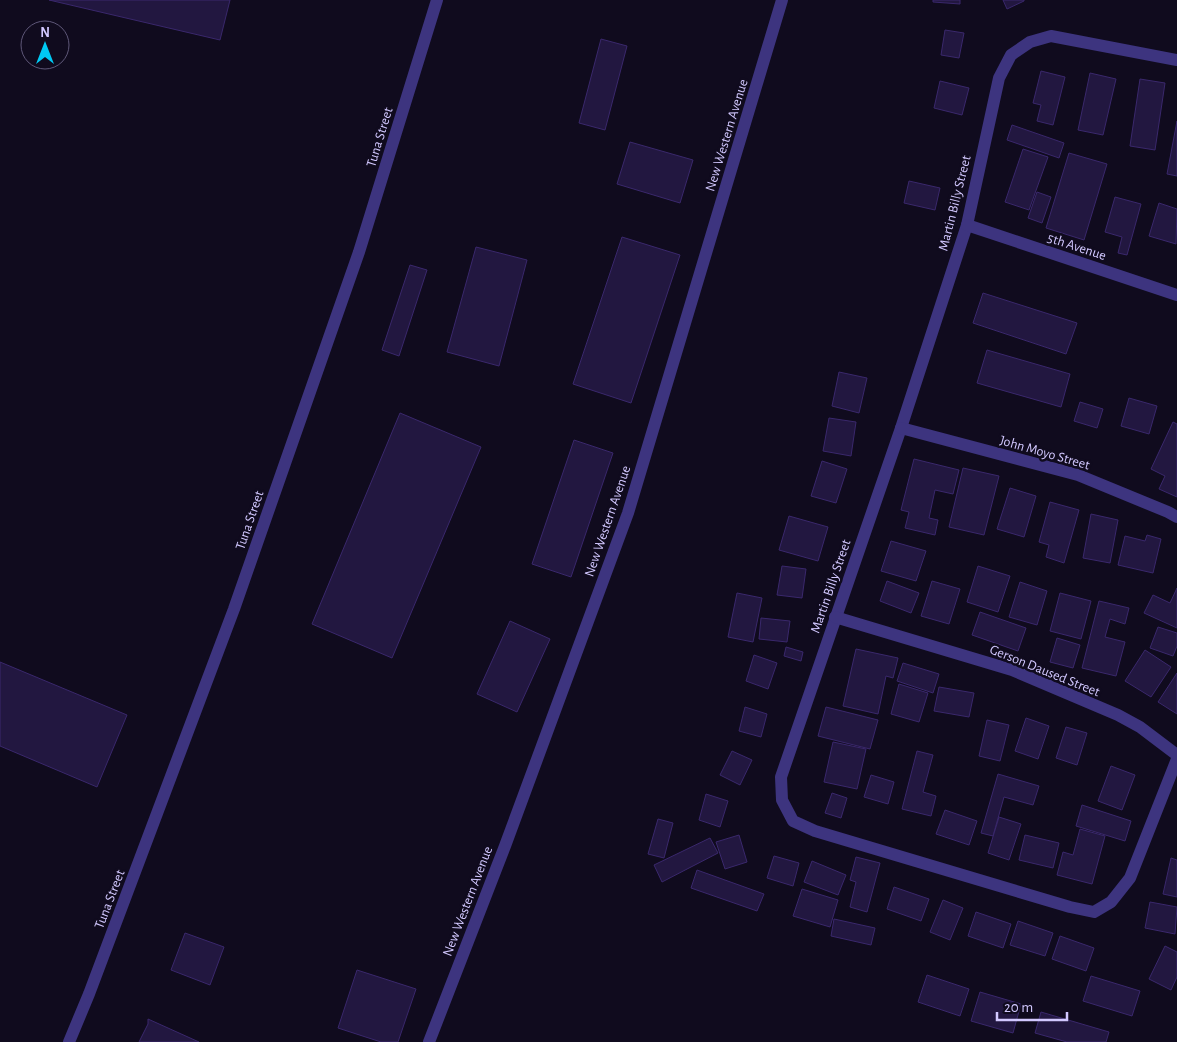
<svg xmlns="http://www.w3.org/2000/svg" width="1177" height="1042" font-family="'Alegreya Sans',sans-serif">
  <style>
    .building { fill: #221740; stroke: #3a286c }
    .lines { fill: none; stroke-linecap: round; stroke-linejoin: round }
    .minor { stroke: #3d347f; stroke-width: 12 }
    .tertiary { stroke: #3d347f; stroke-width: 12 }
    .labels { text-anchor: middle; stroke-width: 5; stroke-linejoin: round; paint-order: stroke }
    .street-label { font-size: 14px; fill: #d2c8ff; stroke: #100b1e }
  </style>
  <rect width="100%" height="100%" fill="#100b1e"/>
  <g class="building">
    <polygon points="49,0 230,0 220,40"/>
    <polygon points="933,0 960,0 960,4 933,2"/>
    <polygon points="1003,0 1024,0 1024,1 1007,9"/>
    <polygon points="945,30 964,33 959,58 941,55"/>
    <polygon points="601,39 627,46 605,130 579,123"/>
    <polygon points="1041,71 1065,77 1053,125 1037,121 1041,105 1033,103"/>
    <polygon points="1090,73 1116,79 1103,135 1078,130"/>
    <polygon points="1140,79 1165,83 1155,150 1130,146"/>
    <polygon points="940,81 969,88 962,115 934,108"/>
    <polygon points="1177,121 1177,176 1167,174"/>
    <polygon points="1012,125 1064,143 1059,158 1007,140"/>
    <polygon points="630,142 693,160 680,203 617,184"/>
    <polygon points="1023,149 1048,157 1029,210 1005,202"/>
    <polygon points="1069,153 1107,164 1084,240 1046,228"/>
    <polygon points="909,181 940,188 935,210 904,203"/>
    <polygon points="1037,192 1051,197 1042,223 1028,218"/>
    <polygon points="1115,197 1141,204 1127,255 1118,253 1122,237 1105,232"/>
    <polygon points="1159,203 1177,209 1176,244 1149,236"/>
    <polygon points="622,237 680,255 631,403 573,384"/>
    <polygon points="476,247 527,260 499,366 447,352"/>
    <polygon points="410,265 427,270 399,356 382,350"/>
    <polygon points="983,293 1077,323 1066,354 973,323"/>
    <polygon points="987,350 1070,374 1061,407 977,383"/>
    <polygon points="839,372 867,378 859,413 832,406"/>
    <polygon points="1129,398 1157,406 1149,434 1121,426"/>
    <polygon points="1080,402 1103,409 1097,428 1074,421"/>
    <polygon points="400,413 481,447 392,658 312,624"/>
    <polygon points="829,418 856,422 851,456 823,451"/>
    <polygon points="1173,422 1177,424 1177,497 1159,489 1165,476 1151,469"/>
    <polygon points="574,440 613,453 571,577 532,564"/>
    <polygon points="914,459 959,470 953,494 935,490 929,518 938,520 935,535 905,528 909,512 901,510"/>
    <polygon points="822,461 847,469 836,503 811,496"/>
    <polygon points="963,468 999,476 984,535 949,527"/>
    <polygon points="1010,488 1036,496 1024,537 997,529"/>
    <polygon points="1050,502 1079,510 1064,563 1046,557 1049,545 1039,542"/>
    <polygon points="1091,514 1118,520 1110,563 1083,558"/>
    <polygon points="789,516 828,527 818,561 779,550"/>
    <polygon points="1147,535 1161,539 1153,573 1118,565 1125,536 1145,541"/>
    <polygon points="891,541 926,551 916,581 881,571"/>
    <polygon points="782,566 806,569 802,598 777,595"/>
    <polygon points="978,566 1010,576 998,612 967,602"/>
    <polygon points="887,581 919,593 911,613 880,601"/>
    <polygon points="932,581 960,589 949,624 921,616"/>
    <polygon points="1020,582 1047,591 1037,625 1009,617"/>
    <polygon points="1177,588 1177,628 1144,613 1153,595 1170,603"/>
    <polygon points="737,593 762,598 753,642 728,637"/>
    <polygon points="1060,593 1091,601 1081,639 1050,631"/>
    <polygon points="1099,601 1129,608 1125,624 1110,619 1105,637 1125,642 1116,676 1082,668"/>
    <polygon points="980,612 1026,628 1018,651 972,635"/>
    <polygon points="761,618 790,621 787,642 759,639"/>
    <polygon points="510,621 550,639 517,712 477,694"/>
    <polygon points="1158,627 1177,633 1177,646 1173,656 1150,648"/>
    <polygon points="1057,638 1080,645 1073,668 1050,662"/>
    <polygon points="786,647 803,652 801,661 784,656"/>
    <polygon points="856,649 898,658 893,678 886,676 878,714 843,706"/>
    <polygon points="1145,650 1171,667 1151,697 1125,681"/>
    <polygon points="754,655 777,663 768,689 746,681"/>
    <polygon points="0,662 127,715 97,787 0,746"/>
    <polygon points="903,663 939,674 933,693 897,681"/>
    <polygon points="1177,673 1177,714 1158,702"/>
    <polygon points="899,684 928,693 919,722 891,714"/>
    <polygon points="939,687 974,693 969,717 934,711"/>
    <polygon points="745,707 767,714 761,737 739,731"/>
    <polygon points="826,707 878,720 870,749 818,736"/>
    <polygon points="1026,718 1049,726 1038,759 1015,751"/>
    <polygon points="987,720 1009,725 1000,761 979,756"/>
    <polygon points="1066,727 1087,733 1077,765 1056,758"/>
    <polygon points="833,742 866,749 857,789 824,782"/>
    <polygon points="732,751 752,760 740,785 720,775"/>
    <polygon points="917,751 933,755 923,792 936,796 931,816 902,809"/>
    <polygon points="1111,766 1135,775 1122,810 1098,801"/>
    <polygon points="998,774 1039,786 1033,805 1004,797 993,836 981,833"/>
    <polygon points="871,775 894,782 888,804 864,797"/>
    <polygon points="832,793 847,798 841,818 825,813"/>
    <polygon points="706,794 728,801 720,827 699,820"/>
    <polygon points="1082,805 1131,821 1125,841 1076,826"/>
    <polygon points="945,810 977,821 969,845 936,834"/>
    <polygon points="999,817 1021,824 1009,860 988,853"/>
    <polygon points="658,819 673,823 664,858 648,854"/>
    <polygon points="1080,829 1105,836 1092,884 1057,875 1063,852 1073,855"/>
    <polygon points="739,835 747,862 725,869 716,842"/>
    <polygon points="1025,835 1059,843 1053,868 1019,860"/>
    <polygon points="710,838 718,853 662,882 654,865"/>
    <polygon points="774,856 799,863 793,886 767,878"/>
    <polygon points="856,857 880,863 867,912 850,907 856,882 850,880"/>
    <polygon points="1171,858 1177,860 1177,897 1163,894"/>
    <polygon points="812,861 846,875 838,895 804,882"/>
    <polygon points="697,870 764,894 757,911 691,888"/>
    <polygon points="894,887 929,899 921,921 887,909"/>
    <polygon points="802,889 838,900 830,927 793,916"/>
    <polygon points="943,900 963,908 950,940 930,932"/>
    <polygon points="1150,902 1177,907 1175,934 1145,928"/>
    <polygon points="976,912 1011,924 1003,948 968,936"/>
    <polygon points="834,919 875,928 871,945 831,936"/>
    <polygon points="1018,921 1053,933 1045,956 1010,945"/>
    <polygon points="185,933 224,947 210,985 171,970"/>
    <polygon points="1060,936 1094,948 1086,971 1052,959"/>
    <polygon points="1165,946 1177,952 1177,977 1171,990 1149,979"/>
    <polygon points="357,970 416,989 398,1042 381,1042 338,1028"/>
    <polygon points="927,975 969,989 960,1016 918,1002"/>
    <polygon points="1091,976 1140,991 1132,1016 1083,1001"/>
    <polygon points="980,992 1021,1004 1013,1033 971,1021"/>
    <polygon points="1041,1012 1109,1032 1106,1042 1067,1042 1035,1033"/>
    <polygon points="148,1019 199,1042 139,1042 148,1024"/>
  </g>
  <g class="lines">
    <g class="minor">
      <polyline points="1177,60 1051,36 1030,42 1011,55 999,78 967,225 901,428 781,777 782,800 793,821 815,831 1070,907 1094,912 1111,902 1130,878 1177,759"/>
      <polyline points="967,225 1177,295"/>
      <polyline points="901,428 1078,475 1168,512 1177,517"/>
      <polyline points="835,617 1012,670 1118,715 1140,727 1177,755"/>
      <polyline points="69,1042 89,994 234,609 359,252 437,0"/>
    </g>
    <polyline class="tertiary" points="429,1042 505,846 628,513 782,0"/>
  </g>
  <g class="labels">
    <g class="street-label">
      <text transform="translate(726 135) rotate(-73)" y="5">New Western Avenue</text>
      <text transform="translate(379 137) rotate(-73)" y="5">Tuna Street</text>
      <text transform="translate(954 203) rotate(-76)" y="5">Martin Billy Street</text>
      <text transform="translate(1077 246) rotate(18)" y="5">5th Avenue</text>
      <text transform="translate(1045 452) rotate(16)" y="5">John Moyo Street</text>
      <text transform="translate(249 520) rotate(-71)" y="5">Tuna Street</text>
      <text transform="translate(607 521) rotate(-71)" y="5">New Western Avenue</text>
      <text transform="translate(830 586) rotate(-71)" y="5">Martin Billy Street</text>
      <text transform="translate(1045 670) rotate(22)" y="5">Gerson Daused Street</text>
      <text transform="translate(109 899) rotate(-69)" y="5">Tuna Street</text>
      <text transform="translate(467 901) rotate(-69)" y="5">New Western Avenue</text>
    </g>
  </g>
  <g transform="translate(45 45)"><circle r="24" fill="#100b1e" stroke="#5e5778"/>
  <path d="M0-4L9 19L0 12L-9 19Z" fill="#00c9f3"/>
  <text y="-8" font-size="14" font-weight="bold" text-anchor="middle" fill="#d2c8ff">N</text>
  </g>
  <path d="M997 1012v8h70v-8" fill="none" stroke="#d2c8ff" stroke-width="2.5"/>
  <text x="1004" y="1012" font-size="15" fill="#d2c8ff" stroke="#100b1e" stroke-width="4" paint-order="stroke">20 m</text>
</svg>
